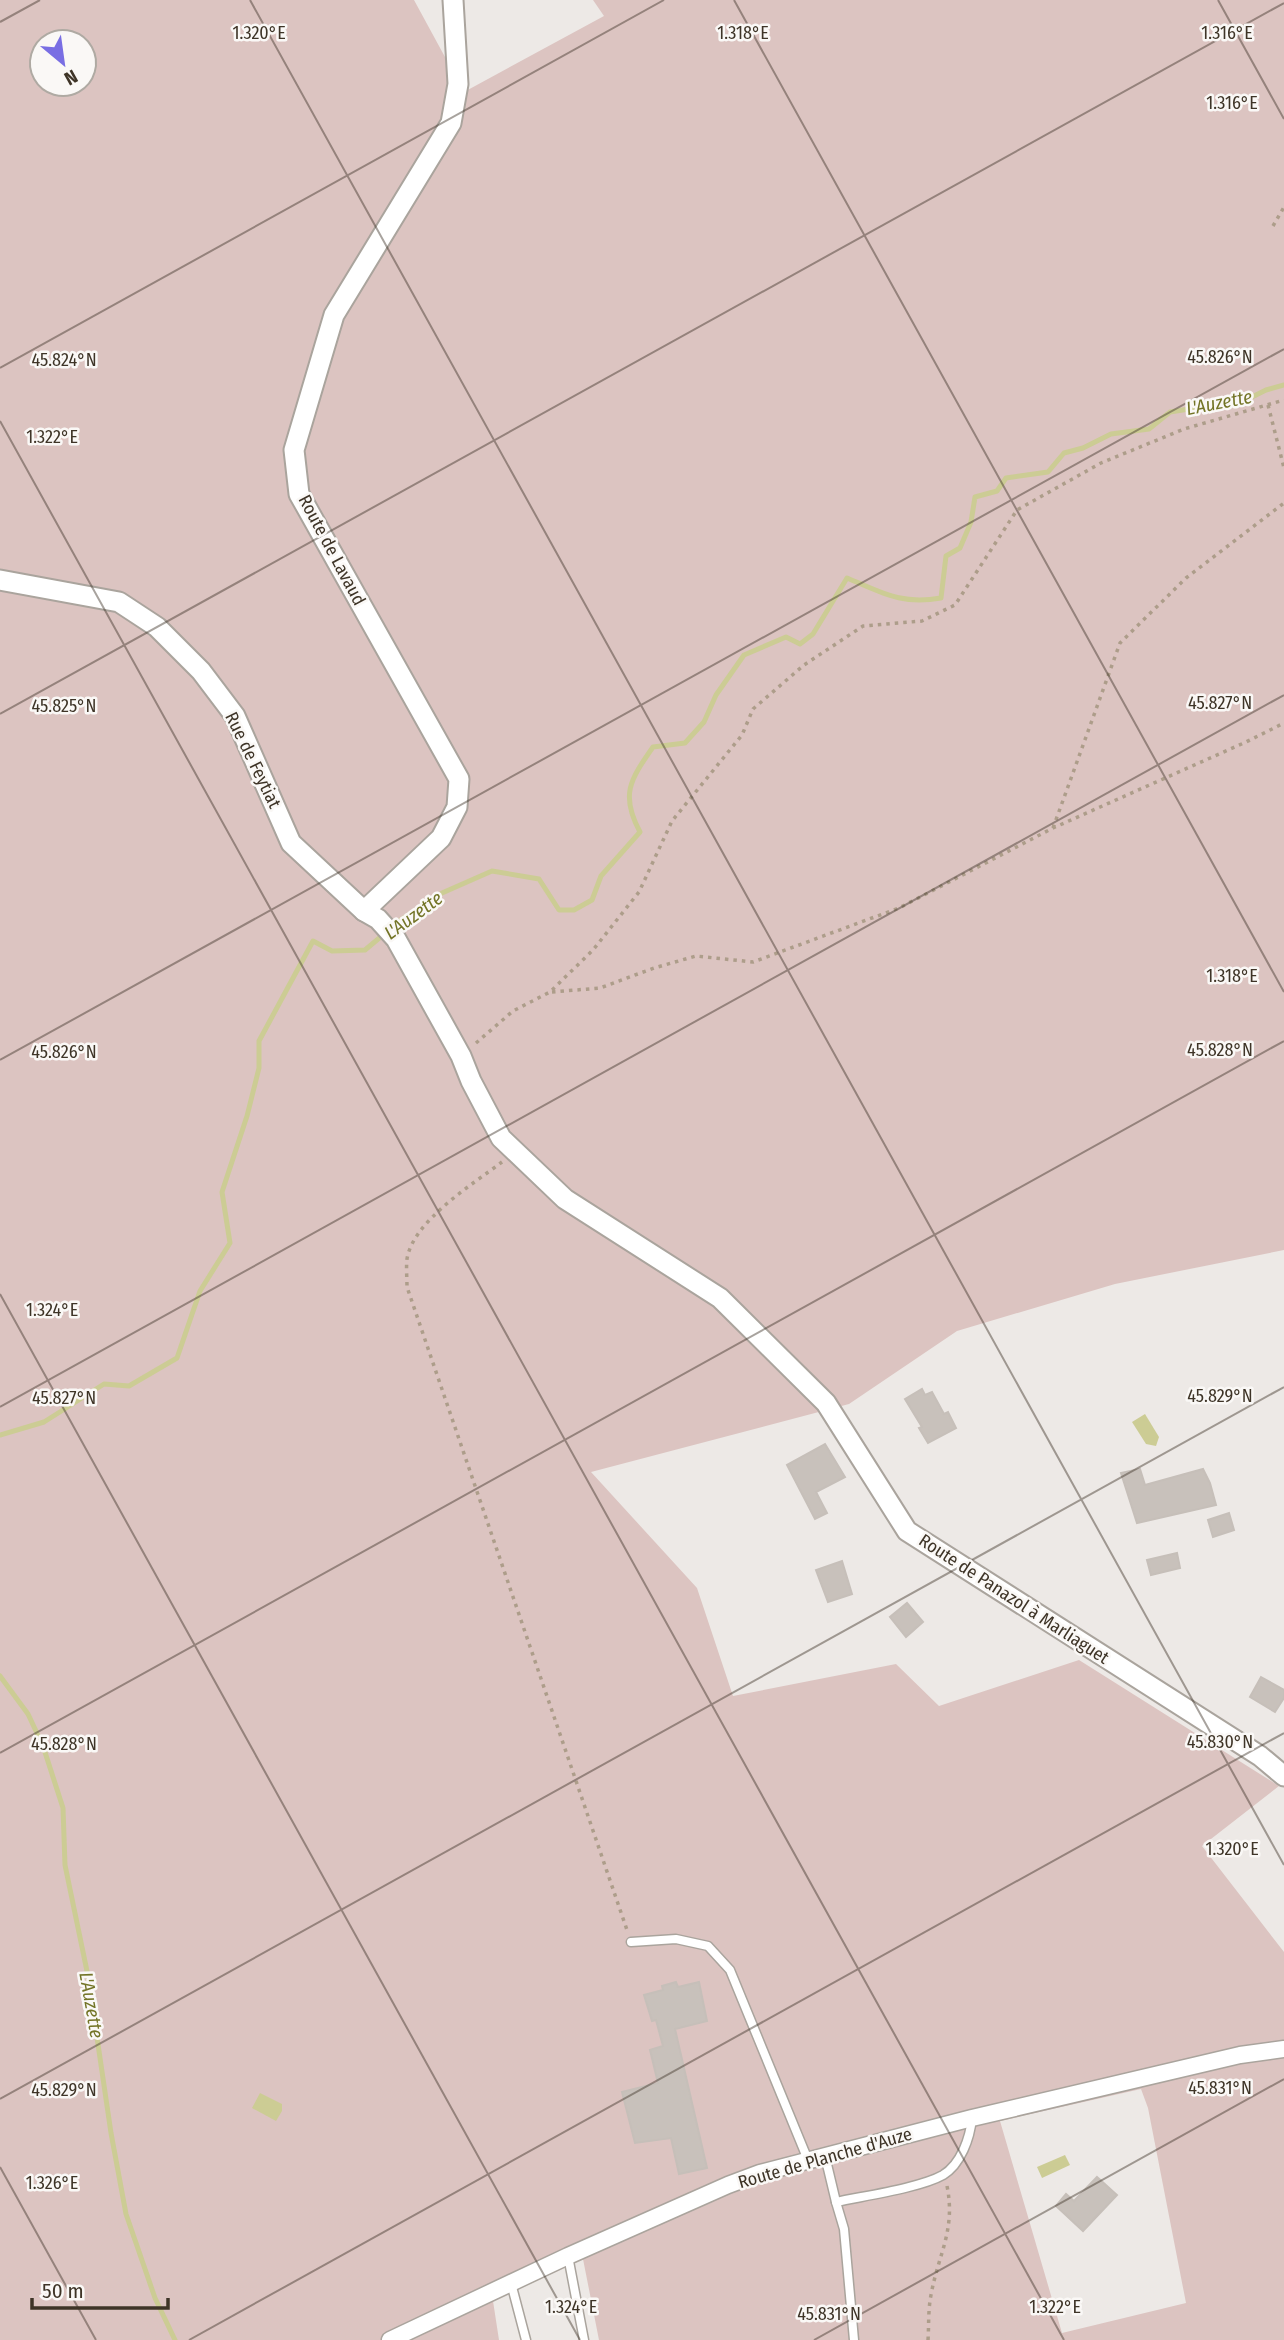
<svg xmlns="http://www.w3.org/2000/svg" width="1284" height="2340" font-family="'Fira Sans Condensed',sans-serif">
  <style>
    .green { fill: #dcc4c1; fill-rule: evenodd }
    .water { fill: #cccc94 }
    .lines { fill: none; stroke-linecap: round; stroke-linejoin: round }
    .stream { stroke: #cccc94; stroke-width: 5 }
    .building { fill: #c8c1bb; stroke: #c6bfb9; stroke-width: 2 }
    .service-casing { stroke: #aaa49d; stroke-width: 11 }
    .minor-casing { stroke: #aaa49d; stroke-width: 19 }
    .tertiary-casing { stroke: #aaa49d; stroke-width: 23 }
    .path { stroke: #ad9d8a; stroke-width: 3.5; stroke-dasharray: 3.5 5; stroke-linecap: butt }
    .service { stroke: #fff; stroke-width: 8 }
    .minor { stroke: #fff; stroke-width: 16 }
    .tertiary { stroke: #fff; stroke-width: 19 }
    .ticks { fill: none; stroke: #3e3427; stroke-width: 2; stroke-opacity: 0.45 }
    .labels { text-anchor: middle; stroke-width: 5; stroke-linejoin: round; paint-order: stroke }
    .street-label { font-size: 18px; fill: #3e3427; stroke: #faf8f6 }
    .water-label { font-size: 19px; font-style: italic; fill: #737426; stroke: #faf8f6 }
    .ticks-label { font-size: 18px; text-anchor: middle; fill: #3e3427; stroke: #faf8f6; stroke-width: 5; stroke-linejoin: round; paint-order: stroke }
  </style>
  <rect width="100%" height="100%" fill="#ede9e6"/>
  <path class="green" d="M 0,0 L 414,0 L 464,92 L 604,16 L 593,0 L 1284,0 L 1284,1250 L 1115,1284 L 957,1331 L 849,1404 L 591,1472 L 697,1588 L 733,1696 L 896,1664 L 939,1706 L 1079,1660 L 1279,1786 L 1202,1846 L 1284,1952 L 1284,2340 L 599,2340 L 583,2259 L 493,2301 L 499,2340 L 0,2340 ZM 42,42 L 84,42 L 84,84 L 42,84 ZM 1141,2089 L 1148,2108 L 1186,2303 L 1062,2333 L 1000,2121 Z"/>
  <g class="water">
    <polygon points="1145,1414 1159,1437 1156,1446 1146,1444 1132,1422"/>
    <polygon points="260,2093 282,2104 282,2111 276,2121 252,2108"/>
    <polygon points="1065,2155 1070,2165 1042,2178 1037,2167"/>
  </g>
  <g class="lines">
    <g class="stream">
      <path d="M 0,1435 L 44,1422 L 104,1384 L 129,1386 L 177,1358 L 200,1291 L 230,1243 L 222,1192 L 247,1116 L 259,1068 L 259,1041 L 313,941 L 332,951 L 365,950 L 402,919 L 442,893 L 492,871 L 539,879 L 559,910 L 574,910 L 592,900 L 601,876 L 640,832 C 620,795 630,780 653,747 L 685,743 L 704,722 L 716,695 L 744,655 L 786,637 L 800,644 L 813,634 L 847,578 C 883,593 901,605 941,598 L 946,556 L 960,548 L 971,522 L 975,497 L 997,491 L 1006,478 L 1048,472 L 1064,453 L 1083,448 L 1111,434 L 1149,429 L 1170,412 L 1246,400 L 1266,390 L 1284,385"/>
      <polyline points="0,1676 28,1714 43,1746 63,1808 65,1865 88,1976 111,2133 126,2214 155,2298 175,2340"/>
    </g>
  </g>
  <g class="building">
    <polygon points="922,1389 925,1395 932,1392 944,1414 948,1412 956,1428 928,1443 919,1428 922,1427 905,1399"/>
    <polygon points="825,1444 845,1477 816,1492 827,1513 815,1519 787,1465"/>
    <polygon points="1140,1469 1145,1485 1203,1469 1210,1483 1216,1505 1137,1523 1121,1473"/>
    <polygon points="1229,1513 1234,1530 1213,1537 1208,1520"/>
    <polygon points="1177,1553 1180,1568 1151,1575 1147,1560"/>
    <polygon points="842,1561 852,1594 828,1602 816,1570"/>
    <polygon points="907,1603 923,1622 906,1637 890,1617"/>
    <polygon points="1261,1677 1284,1690 1284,1698 1275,1712 1250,1697"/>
    <polygon points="676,1982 678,1987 699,1982 707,2021 675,2029 707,2168 679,2174 671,2138 635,2143 622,2092 658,2083 650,2050 663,2046 656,2020 652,2021 644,1995 663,1990 662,1986"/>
    <polygon points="1097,2177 1117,2195 1083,2231 1056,2206 1066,2194 1074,2201"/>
  </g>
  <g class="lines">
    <g class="service-casing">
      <g id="service">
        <polyline points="631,1942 676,1939 708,1946 730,1970 808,2160"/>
        <path d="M 825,2156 L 836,2202 C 863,2196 920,2188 943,2175 C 961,2164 970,2138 972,2118"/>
        <polyline points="836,2202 844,2229 854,2340"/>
        <polyline points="568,2256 584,2340"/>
        <polyline points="511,2283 526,2340"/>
      </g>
    </g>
    <g class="minor-casing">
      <polyline id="minor" points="390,2340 568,2256 728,2185 760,2173 972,2118 1240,2055 1284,2049"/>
    </g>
    <g class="tertiary-casing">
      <g id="tertiary">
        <polyline points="0,580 119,602 157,627 201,671 235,716 291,843 364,911 378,919 396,939 461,1056 471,1081 501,1138 565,1199 720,1298 826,1403 907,1531 1260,1756 1284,1776"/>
        <polyline points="364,911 441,838 457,807 459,779 299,494 294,450 334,315 451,123 458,84 453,0"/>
      </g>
    </g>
    <g class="path">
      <polyline points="1273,226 1284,207"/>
      <polyline points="1268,405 1284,468"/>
      <polyline points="1053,828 1120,643 1186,578 1284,503"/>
      <polyline points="552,992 600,988 654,968 696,956 753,962 899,908 1053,828 1246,742 1284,723"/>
      <polyline points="476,1043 513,1011 550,992 593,950 639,892 672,821 742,735 753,709 804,665 863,626 922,621 955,605 1017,510 1101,463 1184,429 1284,400"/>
      <path d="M 502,1162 C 473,1184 413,1221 407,1259 C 406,1268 407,1278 407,1287 L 627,1930"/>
      <path d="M 928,2340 C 929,2325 928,2310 931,2295 C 938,2255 956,2230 947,2186"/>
    </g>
    <use href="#service" class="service"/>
    <use href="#minor" class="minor"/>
    <use href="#tertiary" class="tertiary"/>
  </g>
  <path class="ticks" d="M 250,0 L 1284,1865M 734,0 L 1284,992M 1218,0 L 1284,119M 0,22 L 40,0M 0,368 L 664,0M 0,421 L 1064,2340M 0,714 L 1284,3M 0,1060 L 1284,349M 0,1294 L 580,2340M 0,1407 L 1284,695M 0,1753 L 1284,1041M 0,2099 L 1284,1387M 0,2167 L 96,2340M 189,2340 L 1284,1733M 814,2340 L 1284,2079"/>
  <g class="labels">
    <g class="street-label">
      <text transform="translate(332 550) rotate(62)" y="6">Route de Lavaud</text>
      <text transform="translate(253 760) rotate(64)" y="6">Rue de Feytiat</text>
      <text transform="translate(1014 1599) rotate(33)" y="6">Route de Panazol à Marliaguet</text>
      <text transform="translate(825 2158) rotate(-16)" y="6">Route de Planche d'Auze</text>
    </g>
    <g class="water-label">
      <text transform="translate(1219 402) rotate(-11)" y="7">L'Auzette</text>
      <text transform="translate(413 915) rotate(-36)" y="7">L'Auzette</text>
      <text transform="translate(92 2005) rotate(80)" y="7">L'Auzette</text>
    </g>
  </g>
  <g class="ticks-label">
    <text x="259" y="39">1.320°E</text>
    <text x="743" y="39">1.318°E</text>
    <text x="1227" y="39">1.316°E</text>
    <text x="1232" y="109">1.316°E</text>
    <text x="1220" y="363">45.826°N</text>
    <text x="64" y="366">45.824°N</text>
    <text x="52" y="443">1.322°E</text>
    <text x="1220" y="709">45.827°N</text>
    <text x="64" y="712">45.825°N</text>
    <text x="1232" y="982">1.318°E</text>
    <text x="1220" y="1056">45.828°N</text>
    <text x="64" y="1058">45.826°N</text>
    <text x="52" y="1316">1.324°E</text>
    <text x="1220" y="1402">45.829°N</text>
    <text x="64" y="1404">45.827°N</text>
    <text x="1220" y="1748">45.830°N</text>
    <text x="64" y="1750">45.828°N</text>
    <text x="1232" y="1855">1.320°E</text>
    <text x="1220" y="2094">45.831°N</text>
    <text x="64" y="2096">45.829°N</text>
    <text x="52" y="2189">1.326°E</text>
    <text x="571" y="2313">1.324°E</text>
    <text x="1055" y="2313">1.322°E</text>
    <text x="829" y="2320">45.831°N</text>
  </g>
  <g transform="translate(63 63) rotate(151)"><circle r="33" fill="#faf8f6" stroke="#afaaa3" stroke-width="2"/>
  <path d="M0-5L12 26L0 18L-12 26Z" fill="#796ee3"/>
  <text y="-10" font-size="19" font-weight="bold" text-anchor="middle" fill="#3e3427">N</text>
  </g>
  <path d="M32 2298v10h136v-10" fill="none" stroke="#3e3427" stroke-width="3.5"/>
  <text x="42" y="2298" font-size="21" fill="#3e3427" stroke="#faf8f6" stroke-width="5" paint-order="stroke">50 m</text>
</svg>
